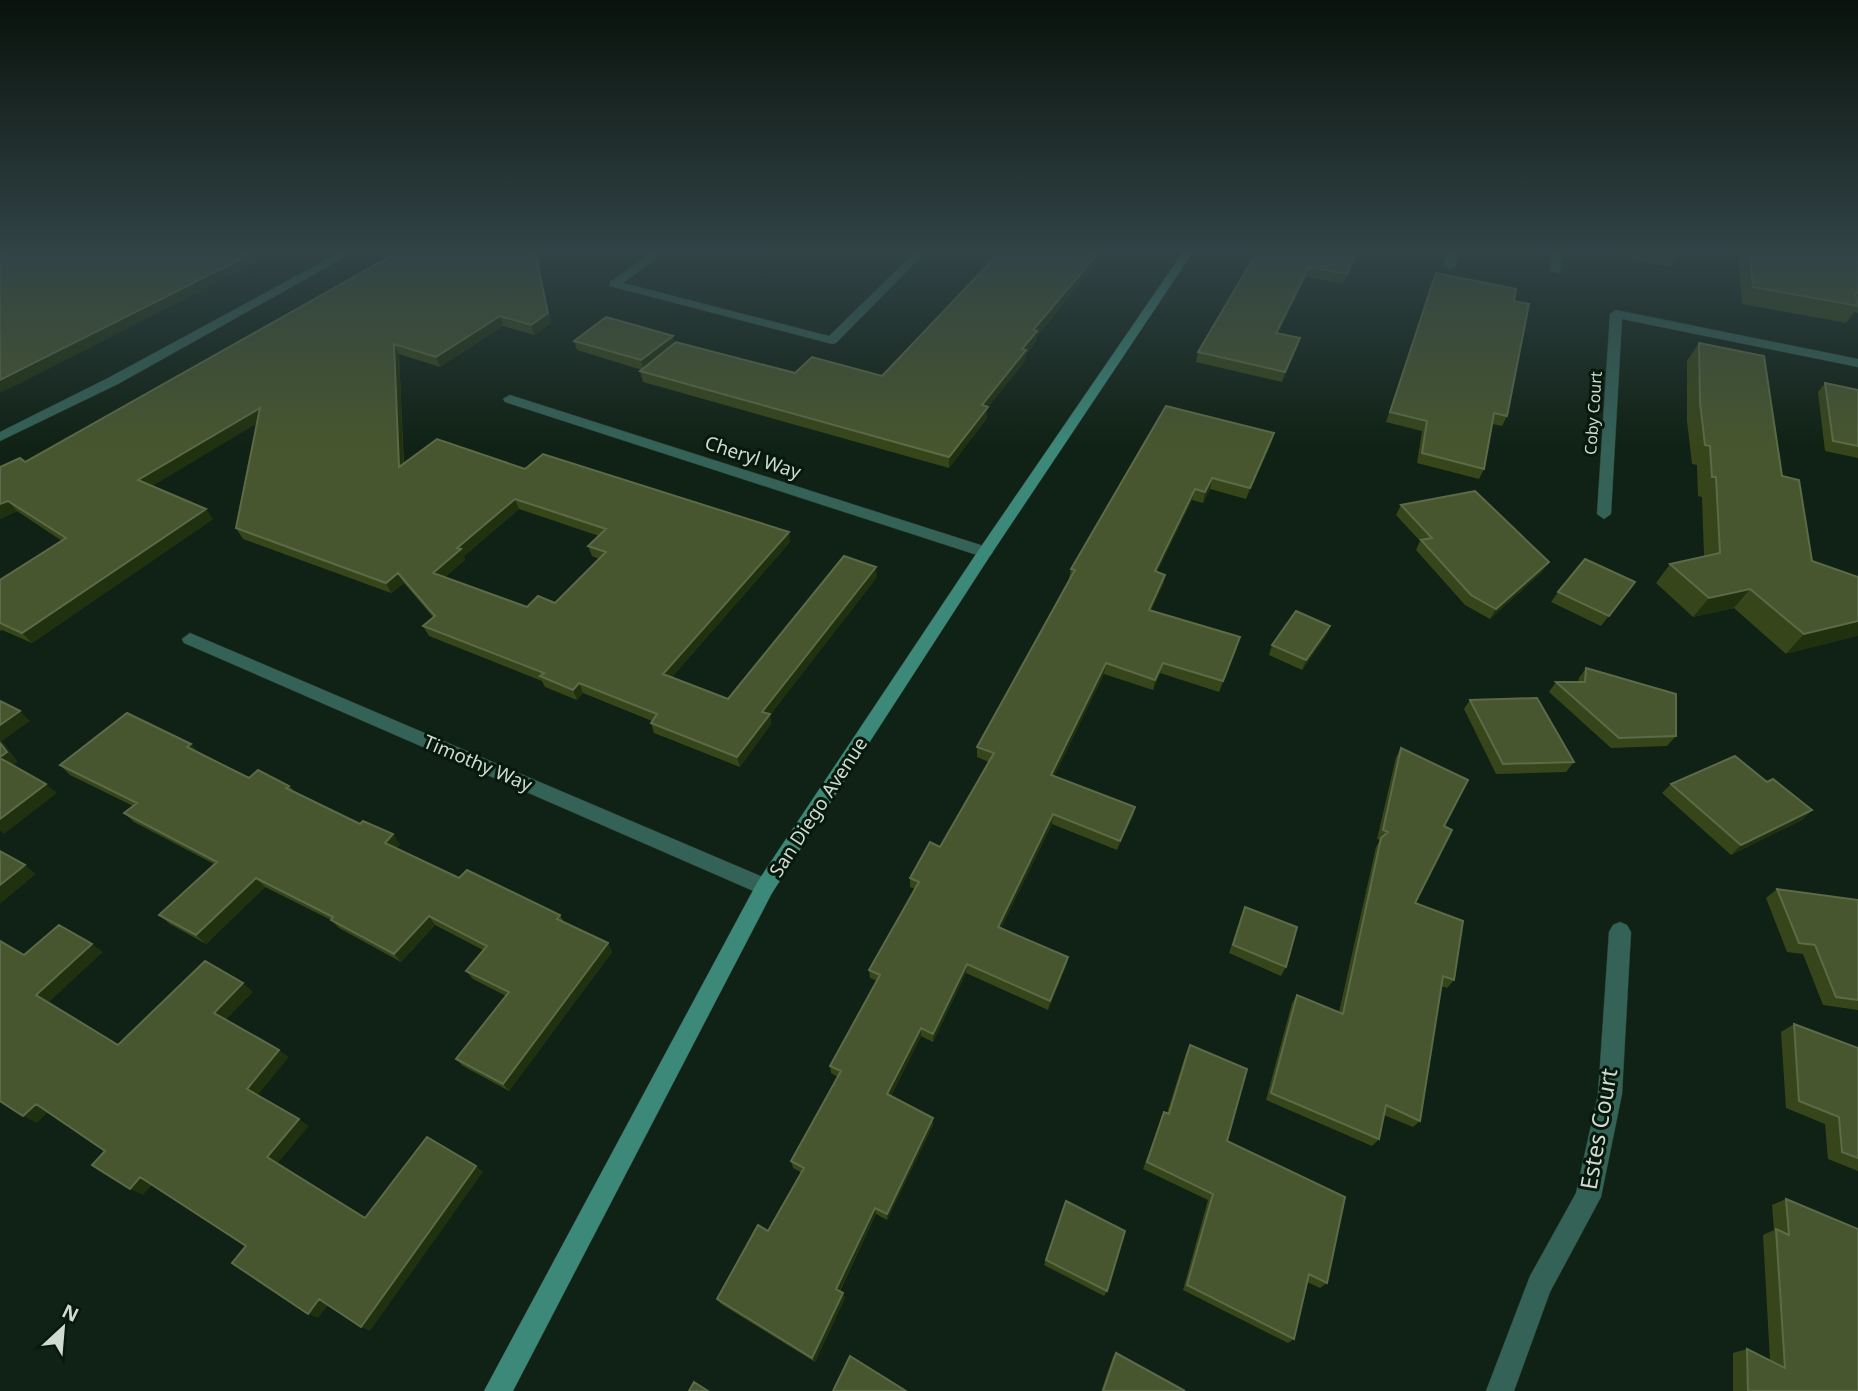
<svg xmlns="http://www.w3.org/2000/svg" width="1858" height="1391" font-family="'Noto Sans',sans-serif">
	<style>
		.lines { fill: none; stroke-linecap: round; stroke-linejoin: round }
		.lane-casing { stroke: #2b3b2f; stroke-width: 1 }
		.street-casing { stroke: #2b3b2f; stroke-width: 1 }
		.secondary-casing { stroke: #2b3b2f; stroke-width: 1 }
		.lane { fill: #346257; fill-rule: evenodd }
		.street { fill: #346257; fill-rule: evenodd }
		.secondary { fill: #3c8979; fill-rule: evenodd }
		.wall { fill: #37461a; fill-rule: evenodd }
		.shaded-wall { fill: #203110 }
		.building { fill: #47562e; stroke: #5c6b47; stroke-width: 2; fill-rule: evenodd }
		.labels { text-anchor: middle; stroke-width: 6; stroke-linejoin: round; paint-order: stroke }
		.far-street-label { font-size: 16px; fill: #d0dad2; stroke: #07180c }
		.street-label { font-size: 19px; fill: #d0dad2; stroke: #07180c }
		.near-street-label { font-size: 23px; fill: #d0dad2; stroke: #07180c }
	</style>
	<rect width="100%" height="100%" fill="#102115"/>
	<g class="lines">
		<defs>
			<path id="lane" d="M653 252H665L623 283 829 336 915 252H926L836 343 832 344 610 286V282Z
				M1449 252H1459L1456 266 1450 269 1444 266Z
				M1552 252H1562L1560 273 1550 271Z"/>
			<path id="street" d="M341 252H354L118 384 0 441V432L108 378Z
				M1616 310 1858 359V367L1622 319 1611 514 1604 519 1597 514 1610 314Z
				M510 395 990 548 993 552 990 556H980L505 402 503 399Z
				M190 633 772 881 775 887 772 893 765 896 758 893 184 643 182 639Z
				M1620 922 1627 925 1631 932 1622 1094 1601 1197 1550 1292 1514 1391H1486L1530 1276 1576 1193 1598 1094 1609 932 1613 925Z"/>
			<path id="secondary" d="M1183 252H1193L990 556 772 893 513 1391H484L758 881 980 548Z"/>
		</defs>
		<use href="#lane" class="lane-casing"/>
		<use href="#street" class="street-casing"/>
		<use href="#secondary" class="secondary-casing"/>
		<use href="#lane" class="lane"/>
		<use href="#street" class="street"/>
		<use href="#secondary" class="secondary"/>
	</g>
	<path class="wall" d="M398 252H536L551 323 534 335 503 326 440 367 399 354 404 464 525 469 790 542 672 677 728 699 877 577 770 715 771 724 740 767 654 733 651 723 652 721 583 693 577 700 545 687 542 681 429 636 423 626 433 617 404 583 391 593 243 539 236 528 257 423 152 486 213 519 32 643 2 630 0 631V580L62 541 17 511 0 519 25 462ZM519 509 599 536 588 546 592 556 599 559 555 603 527 607 445 577 465 560 464 556Z
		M1257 252H1358L1344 283 1306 277 1278 333 1297 348 1282 382 1196 362 1198 352Z
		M1616 252H1680L1671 267 1616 256Z
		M1738 252H1858V313L1854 312 1846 323 1742 304Z
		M1100 260 1037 336 1036 342 1026 354 1025 361 987 408V418L949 468 643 382 640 371 642 370 577 350 574 341 674 343 795 373 882 376Z
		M1432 283 1514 301 1507 416 1502 426 1492 424 1484 469 1479 479 1417 463 1422 431 1386 422Z
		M1699 343 1782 476 1812 561 1858 577 1786 654 1734 608 1693 617 1656 583 1670 564 1704 556 1702 497 1698 496 1697 465 1692 464 1687 421V361Z
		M1825 383 1858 390V458L1825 451 1818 392Z
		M1166 406 1271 444 1246 499 1210 489 1203 503 1192 500 1157 572 1165 575 1163 585 1151 610 1237 648 1219 692 1160 673 1153 690 1104 674 1054 776 1135 807 1133 816 1117 850 1052 824 1001 928 1068 957 1066 966 1048 1010 966 973 933 1042 921 1036 891 1096 933 1125 887 1220 876 1214 840 1291 845 1298 815 1362 721 1304 717 1299 768 1231 802 1173 793 1168 791 1161 838 1077 831 1073 830 1066 877 981 870 978 869 970 915 889 910 887V878L940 847 989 762 977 757V747L1069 579 1071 569Z
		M1401 505 1549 562 1542 572 1490 619 1465 605 1416 550 1420 541 1396 515Z
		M1635 582 1601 626 1551 602 1558 592Z
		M1330 626 1326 636 1302 670 1269 655 1272 645Z
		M1586 668 1676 736 1667 746 1611 748 1549 692 1556 682H1578L1579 678Z
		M1470 700 1574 762 1566 772 1496 774 1464 709Z
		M1401 748 1444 826 1415 903 1454 980 1447 988 1441 986 1420 1121 1413 1127 1384 1115 1379 1139 1372 1146 1266 1100 1292 1003 1297 995 1339 1012 1376 847 1380 840 1377 839 1396 757Z
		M199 754 249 778 289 786 295 792 400 844 396 848 459 878 560 915 564 922 608 943 612 952 509 1091 463 1066 456 1059 506 996 473 979 466 971 483 950 435 925 401 962 339 928 331 920 265 887 206 944 170 924 159 915 214 864 134 822 124 813 133 806 70 775 60 765Z
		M1671 784 1812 810 1802 820 1731 855 1662 793Z
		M1777 889 1858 900V1010L1823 1005 1803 954 1787 952 1766 898Z
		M1245 907 1286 967 1281 976 1229 953 1241 916Z
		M1794 1024 1858 1048V1171L1828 1159 1825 1124 1786 1108 1781 1032Z
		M1190 1045 1227 1141 1327 1283 1320 1288 1307 1282 1294 1339 1288 1343 1183 1290 1208 1200 1143 1169 1161 1119 1164 1112 1167 1113 1186 1053Z
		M1786 1199 1858 1391H1733V1353L1747 1349 1770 1360 1763 1235 1774 1230 1772 1205Z
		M1066 1201 1107 1291 1104 1296 1044 1265Z
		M1116 1353 1185 1391H1101L1113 1357Z"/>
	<path class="shaded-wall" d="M255 252H277L21 383 0 393V380Z
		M535 252 551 323 534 335 531 325Z
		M1099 252H1101L1100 260 1037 336 1036 342 1026 354 1025 361 987 408V418L949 468V457L982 405 1022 349 1033 330Z
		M1356 252H1358L1344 283 1347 274Z
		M1309 267 1306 277 1273 342 1276 333Z
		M500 316 503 326 440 367 436 357Z
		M673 336 675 345 644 370 641 360Z
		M1300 338 1297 348 1282 382 1285 372Z
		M394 344 399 354 404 477 399 467Z
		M260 408 266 418 145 490 138 480Z
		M1274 433 1271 444 1246 499 1250 488Z
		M1212 478 1210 489 1203 503 1205 492Z
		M1195 489 1192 500 1152 582 1155 571Z
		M515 499 519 509 464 556 465 560 438 583 433 573 457 548Z
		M8 501 17 511 0 519V504Z
		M206 509 213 519 32 643 22 633Z
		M789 532 790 542 666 684 663 674Z
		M1549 562 1542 572 1490 619 1496 609Z
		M876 567 877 577 770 715 771 724 740 767 737 757 762 712Z
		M398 573 404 583 391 593 386 583Z
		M1165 575 1163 585 1147 620 1149 610Z
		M1750 589 1734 608 1693 617 1709 598Z
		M1858 621V636L1786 654 1804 634Z
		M1330 626 1326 636 1302 670 1306 660Z
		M1106 663 1104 674 1050 785 1051 775Z
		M1163 663 1160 673 1153 690 1155 680Z
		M579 683 583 693 577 700 573 690Z
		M20 711 30 721 2 741 18 762 10 767 0 759V725Z
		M191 744 199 753 187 747Z
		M46 784 57 793 4 834 0 831V819Z
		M1135 807 1133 816 1117 850 1120 841Z
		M1812 810 1802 820 1731 855 1741 845Z
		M1053 814 1052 824 997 936 998 927Z
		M393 834 400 844 392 852 385 843Z
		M25 865 36 874 0 904V885Z
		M256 878 265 887 206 944 196 935Z
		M429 916 435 925 401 962 394 954Z
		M608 943 612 952 509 1091 503 1084Z
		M92 944 103 952 48 1003 36 995Z
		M1068 957 1066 966 1048 1010 1050 1001Z
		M967 964 966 973 933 1042V1034Z
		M243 983 253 992 225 1021 214 1013Z
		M921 1028V1036L888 1102 887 1094Z
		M279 1050 289 1057 257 1096 247 1089Z
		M36 1104 49 1111 37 1123 23 1116Z
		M933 1118V1125L887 1220V1214Z
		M299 1119 309 1126 277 1164 267 1157Z
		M476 1166 483 1172 370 1331 361 1327Z
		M140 1177 153 1184 143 1195 130 1189Z
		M875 1208 876 1214 838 1294 836 1289Z
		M843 1293 845 1298 815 1362 812 1358Z
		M319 1299 329 1304 318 1318 308 1314Z"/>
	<path class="building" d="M0 252H255L0 380Z
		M398 252H535L548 313 531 325 500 316 436 357 394 344 399 467 437 439 525 469 543 454 789 532 663 674 728 699 844 556 876 567 762 712 770 714 737 757 651 723 657 714 579 683 573 690 540 676 544 673 423 626 435 616 398 573 386 583 236 528 260 408 138 480 206 509 22 633 0 623V580L66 538 8 501 0 504V467L20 458 25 462ZM515 499 606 529 588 546 606 552 555 603 538 596 527 607 433 573 461 549 457 548Z
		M1000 252H1099L1033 330 1037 331 1022 349 1026 350 982 405 988 407 949 457 640 371 676 342 795 373 812 357 882 376Z
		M1257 252H1356L1347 274 1309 267 1276 333 1300 338 1285 372 1198 352Z
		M1750 252H1858V293H1855L1858 306 1753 287Z
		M1436 273 1516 289 1514 301 1529 304 1507 416 1494 413 1484 469 1422 453 1427 421 1390 412Z
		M606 317 673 336 641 360 574 341Z
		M1699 343 1764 356 1782 476 1799 480 1812 561 1858 577V621L1804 634 1750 589 1709 598 1670 564 1720 553 1716 477H1712L1710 446 1705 445 1700 402Z
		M1825 383 1858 390V446L1833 441Z
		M1166 406 1274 433 1250 488 1212 478 1205 492 1195 489 1155 571 1165 575 1149 610 1240 637 1223 681 1163 663 1155 680 1106 663 1051 775 1135 807 1120 841 1053 814 998 927 1068 957 1050 1001 967 964 933 1034 921 1028 887 1094 933 1118 887 1214 875 1208 836 1289 843 1293 812 1358 717 1299 758 1225 768 1231 804 1168 791 1161 841 1071 830 1066 880 975 869 970 919 882 910 878 930 842 940 847 994 753 977 747 1075 570 1071 569Z
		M1475 491 1549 562 1496 609 1471 595 1421 540 1432 538 1401 505Z
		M1585 559 1635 582 1609 616 1558 592Z
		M1296 611 1330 626 1306 660 1272 645Z
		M1586 668 1676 694V736L1619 738 1556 682H1585Z
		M1537 698 1574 762 1503 764 1470 700Z
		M0 701 20 711 0 725Z
		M127 713 191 744 187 747 249 778 258 770 289 786 286 788 360 824 363 821 393 834 385 843 459 878 467 870 560 915 557 919 608 943 503 1084 456 1059 509 992 466 971 487 946 429 916 394 954 331 920 333 917 256 878 196 935 159 915 217 862 124 813 137 803 60 765Z
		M0 743 7 752 0 757Z
		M1401 748 1468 780 1444 826 1452 830 1415 903 1463 921 1454 980 1443 976 1420 1121 1386 1105 1379 1139 1271 1093 1297 995 1343 1014 1381 838 1388 832 1383 830Z
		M1735 756 1767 782 1773 779 1812 810 1741 845 1671 784Z
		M0 758 46 784 0 819Z
		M0 851 25 865 0 885Z
		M1777 889 1858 900V1000L1836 997 1815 945 1799 943Z
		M1245 907 1297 927 1286 967 1233 945Z
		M59 925 92 944 36 995 118 1045 205 961 243 983 214 1013 279 1050 247 1089 299 1119 267 1157 365 1218 427 1137 476 1166 361 1327 319 1299 308 1314 232 1263 246 1246 140 1177 130 1189 92 1165 105 1151 36 1104 23 1116 0 1101V941L24 955Z
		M1794 1024 1858 1048V1158L1842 1152 1839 1117 1799 1101Z
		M1190 1045 1247 1069 1227 1141 1345 1197 1327 1283 1309 1274 1294 1339 1187 1285 1213 1194 1147 1162 1164 1112 1169 1114Z
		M1786 1199 1858 1229V1391H1748L1747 1349 1785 1368 1776 1229 1789 1235Z
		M1066 1201 1125 1231 1107 1291 1046 1260Z
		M1116 1353 1185 1391H1103Z
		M850 1356 906 1391H833Z
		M694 1382 708 1391H689Z"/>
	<linearGradient id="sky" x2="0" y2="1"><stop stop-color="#09120c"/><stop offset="0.56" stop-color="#314346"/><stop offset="1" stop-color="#314346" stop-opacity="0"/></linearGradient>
	<rect width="1858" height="447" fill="url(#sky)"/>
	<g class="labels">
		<g class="far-street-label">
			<text transform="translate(1593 413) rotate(-86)" y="6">Coby Court</text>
		</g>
		<g class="street-label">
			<text transform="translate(753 457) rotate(18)" y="7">Cheryl Way</text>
			<text transform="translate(478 763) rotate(23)" y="7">Timothy Way</text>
			<text transform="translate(818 807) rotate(-57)" y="7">San Diego Avenue</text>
		</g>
		<g class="near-street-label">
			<text transform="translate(1599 1129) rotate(-80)" y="8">Estes Court</text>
		</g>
	</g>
	<g transform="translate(63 1328) rotate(26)" stroke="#07180c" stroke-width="5" paint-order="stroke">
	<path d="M0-5L12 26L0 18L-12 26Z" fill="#d0dad2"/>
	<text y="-10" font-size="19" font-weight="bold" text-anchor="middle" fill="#d0dad2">N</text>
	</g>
</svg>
